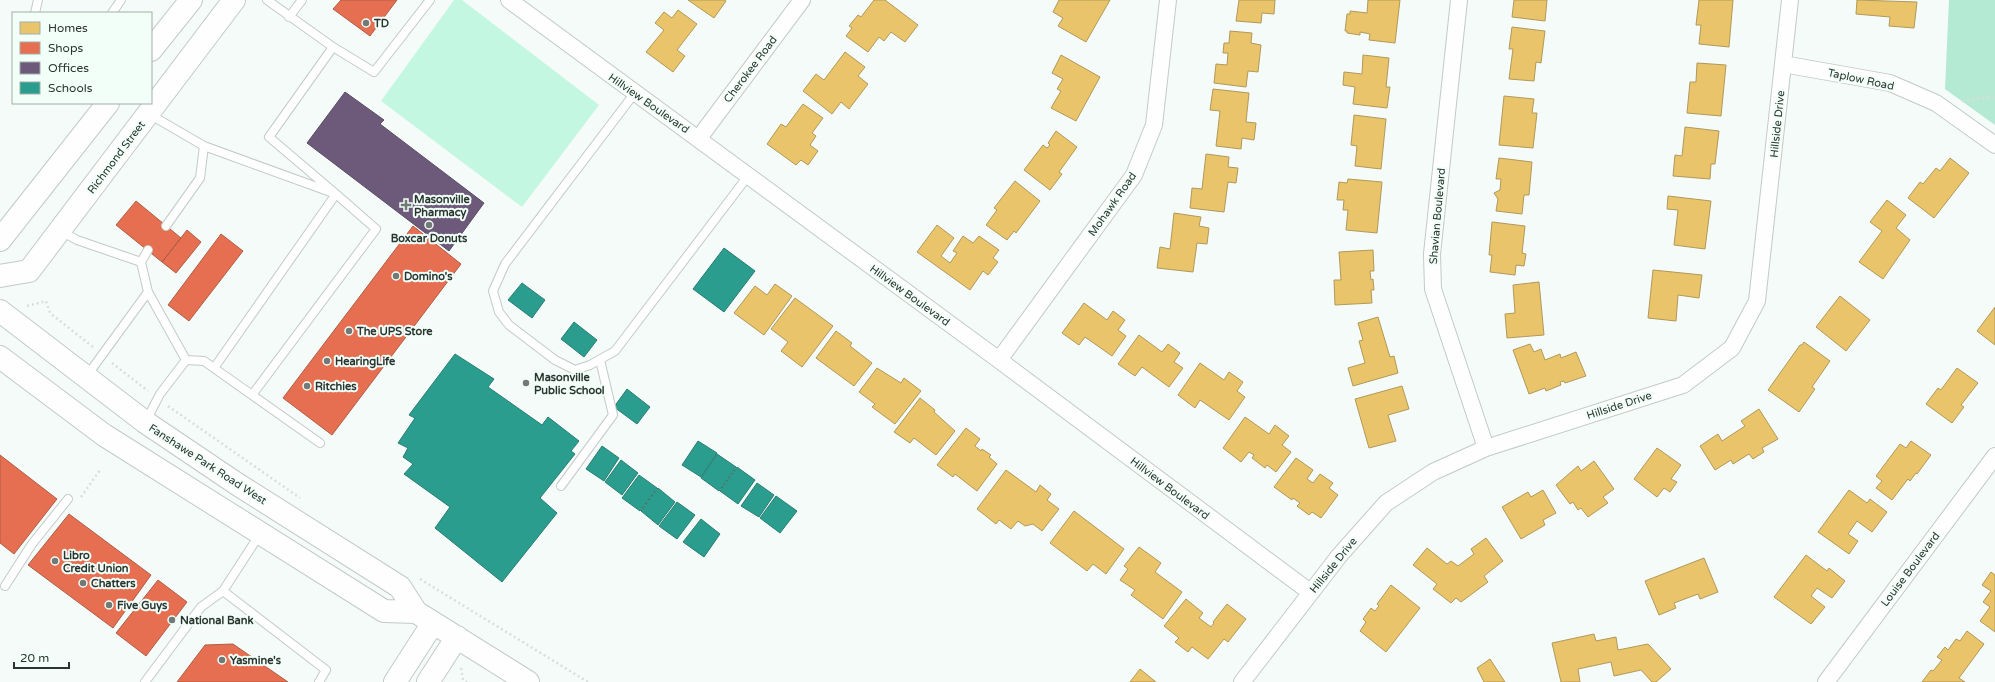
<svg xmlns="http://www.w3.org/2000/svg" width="1995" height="682" font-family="'Varela Round',sans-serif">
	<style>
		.green { fill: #c4f7e1 }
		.forest { fill: #b4e9d3 }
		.homes { fill: #e9c46a; stroke: #b09959 }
		.shops { fill: #e76f51; stroke: #ae5e47 }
		.offices { fill: #6d597a; stroke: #594e64 }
		.schools { fill: #2a9d8f; stroke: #2a7e72 }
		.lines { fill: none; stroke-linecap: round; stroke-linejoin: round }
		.lane-casing { stroke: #c2cbc6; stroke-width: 10 }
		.street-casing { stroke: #c2cbc6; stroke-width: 18 }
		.secondary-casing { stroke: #c2cbc6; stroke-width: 24 }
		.path { stroke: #dbdddc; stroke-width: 2.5; stroke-dasharray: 2 3; stroke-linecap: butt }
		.lane { stroke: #fefefe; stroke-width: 8 }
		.street { stroke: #fefefe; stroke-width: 16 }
		.secondary { stroke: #fefefe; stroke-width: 22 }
		.poi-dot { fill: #717a76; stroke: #f2fef8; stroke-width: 1.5 }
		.labels { text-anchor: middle; stroke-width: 4; stroke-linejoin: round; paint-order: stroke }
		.poi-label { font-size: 11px; font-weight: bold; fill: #2a3530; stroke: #f2fef8; text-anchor: start }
		.street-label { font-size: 11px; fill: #2a3530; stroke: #f2fef8 }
	</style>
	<rect width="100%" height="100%" fill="#f5fbf8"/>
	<path class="green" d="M454 0H462L599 105 522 207 381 101Z"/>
	<path class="forest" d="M1949 0H1995V125L1945 89Z"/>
	<path class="homes" d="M688 0H724L726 1 714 18Z
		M874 0H885L918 25 905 42 891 32 884 41 879 37 868 52 846 36 852 28 849 26 858 15 861 17Z
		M1059 0H1110L1086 42 1058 26 1063 18 1053 12Z
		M1239 0H1275L1274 14 1262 13 1261 23 1236 21Z
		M1368 0H1400L1395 43 1369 40 1370 34 1360 32V35L1347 33V31H1345L1347 14H1350V11L1367 13Z
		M1514 0H1547L1545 21 1512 17Z
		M1699 0H1733L1729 47 1699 44 1701 25H1696Z
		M1857 0 1917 2 1914 28 1889 26 1890 17 1856 14Z
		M678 10 697 24 677 50 685 56 673 72 646 52 664 30 655 23 664 12 672 18Z
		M1512 27 1545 31 1541 63 1536 62 1534 81 1509 79 1513 49H1509Z
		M1230 31 1252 33 1251 43 1261 45 1258 72 1248 71 1246 87 1214 83 1216 64 1227 65 1228 53H1223L1224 43H1229Z
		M845 52 865 67 858 76 868 84 849 109 841 102 832 114 803 91 816 74 824 80Z
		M1061 55 1100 77 1076 121 1051 108 1061 91 1057 89 1063 79 1052 73Z
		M1363 55 1389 58 1386 87H1390L1387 108 1353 104 1355 87 1343 85 1344 72 1362 74Z
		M1697 63 1726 65 1721 116 1687 113 1690 82H1696Z
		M1213 89 1249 93 1246 122 1256 123 1254 140 1242 138 1241 149 1216 146 1220 111 1210 110Z
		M1504 96 1534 99 1532 113H1537L1533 148 1499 145Z
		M803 104 823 118 812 133 816 136 810 145 818 151 808 165 801 160 796 165 767 144 781 124 786 127Z
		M1354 115 1386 119 1381 169 1355 166 1357 146 1351 145Z
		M1685 127 1719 131 1715 164H1711L1710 179 1673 176 1675 155 1682 156Z
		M1056 131 1077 147 1059 172 1062 174 1050 190 1024 170 1043 145 1047 148 1050 145 1048 143Z
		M1206 154 1229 157 1228 167 1238 168 1236 183 1228 182 1224 212 1190 208 1192 188 1202 189Z
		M1499 158 1532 162 1529 195H1524L1522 214 1496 211 1498 199 1494 193 1500 190 1501 179H1496Z
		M1950 158 1969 173 1934 218 1908 198 1920 182 1923 184 1936 168 1940 171Z
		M1348 179 1382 182 1377 233 1346 230 1348 210H1343L1344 200H1337L1339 182 1347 183Z
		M1015 181 1040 201 1016 233 1014 231 1007 240 986 225 997 210 994 208Z
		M1668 196 1711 201 1705 249 1674 245 1678 210 1667 209Z
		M1887 200 1906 215 1896 228 1910 240 1883 279 1859 262 1882 231 1870 222Z
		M1174 213 1201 217 1199 226 1209 228 1207 244 1197 243 1193 272 1157 268 1160 247 1170 249Z
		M1492 222 1525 226 1522 253 1526 254 1524 266 1516 265 1515 275 1490 272 1492 255H1489Z
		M937 225 954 238 941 256 950 263 957 253 953 251 963 236 973 243 979 236 999 250 993 258 998 262 988 275 983 271 970 290 917 252Z
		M1373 250 1374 271H1370L1371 280 1373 279 1374 290H1371L1372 303 1335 305 1334 280H1341L1339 252Z
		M1653 270 1702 275 1699 298 1678 295 1676 321 1648 318Z
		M1539 282 1544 335 1507 338 1505 314 1515 313 1513 285Z
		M775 284 792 296 764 335 734 313 755 286 767 295Z
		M1840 296 1870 320 1846 351 1816 327Z
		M795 298 833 326 802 367 781 351 788 342 771 329Z
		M1084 303 1107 320 1113 311 1125 320 1118 330 1126 336 1112 356 1085 337 1079 345 1062 333Z
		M1995 307V345L1977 331Z
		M1378 317 1390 357 1394 356 1398 373 1353 386 1348 368 1365 363 1359 341 1363 340 1358 323Z
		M836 331 852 343 850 346 872 363 854 386 816 358Z
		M1139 335 1162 352 1168 344 1180 353 1174 362 1183 368 1169 387 1142 367 1135 376 1118 364Z
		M1804 342 1830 361 1812 387 1815 389 1799 412 1768 390 1800 345H1802Z
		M1530 344 1534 352 1541 349 1545 360 1560 354 1561 358 1576 352 1586 376 1565 383 1564 381 1560 382 1561 385 1546 391 1545 388 1529 394 1513 350Z
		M1200 363 1224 380 1229 372 1243 382 1237 391 1245 397 1229 420 1200 400 1195 408 1178 395Z
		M877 368 901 383 904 378 921 391 895 424 872 407 875 404 859 392Z
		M1957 368 1978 383 1961 405 1964 407 1952 423 1926 404 1938 388 1941 390Z
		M1402 386 1409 409 1388 415 1396 441 1369 448 1355 399Z
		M920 398 935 410 934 412 955 431 936 455 914 438 910 443 894 432Z
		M1759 409 1778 439 1762 448 1764 452 1753 459 1749 454 1733 464 1731 460 1715 470 1700 446 1718 434 1722 441 1745 426 1741 421Z
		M1245 417 1269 434 1275 425 1289 436 1282 445 1291 452 1276 472 1267 465 1265 468 1252 458 1254 455 1249 452 1241 462 1223 448Z
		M966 428 980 439 975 446 981 451 982 449 991 455 989 457 997 464 977 491 955 474 953 477 937 465Z
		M1911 441 1931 455 1917 474 1916 473 1910 481 1908 479 1892 500 1876 488 1882 481 1876 476 1900 444 1906 448Z
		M1657 448 1681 465 1671 479 1677 482 1670 492 1664 488 1657 497 1634 479Z
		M1296 458 1313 470 1307 479 1313 483 1320 474 1333 483 1329 488 1338 495 1321 518 1312 512 1309 515 1297 506 1300 503 1293 498 1292 500 1274 487Z
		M1594 461 1614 489 1603 497 1608 503 1588 517 1581 508 1578 510 1573 502 1570 504 1556 485 1578 466 1581 471Z
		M1006 470 1036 492 1040 485 1051 494 1047 500 1059 509 1042 531 1033 524 1025 526 1018 521 1011 529 999 520 996 524 977 509Z
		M1543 490 1556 513 1543 520 1545 525 1521 539 1502 507 1528 492 1531 497Z
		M1849 490 1867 503 1870 499 1887 512 1872 532 1857 521 1848 534 1858 541 1849 554 1818 532Z
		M1074 511 1124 549 1106 574 1093 564 1087 571 1050 543Z
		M1486 538 1503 561 1484 576 1488 582 1461 602 1456 598 1451 603 1433 589 1437 584 1413 565 1427 548 1447 564 1451 561 1458 566 1474 554 1471 549Z
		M1139 547 1161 563 1155 572 1182 592 1163 619 1131 595 1135 590 1120 580 1128 569 1124 566Z
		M1806 555 1827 571 1829 568 1845 581 1832 598 1817 588 1811 596 1825 607 1811 624 1774 597Z
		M1704 558 1718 592 1700 599 1698 594 1674 603 1676 608 1659 615 1645 581Z
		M1991 572 1995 575V632L1980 621 1990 607 1983 602 1991 591 1982 585Z
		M1391 585 1420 608 1386 652 1360 631 1366 622 1363 619 1371 608 1375 611 1379 606 1377 604Z
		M1186 599 1203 613 1199 618 1211 627 1214 623 1213 622 1227 604 1246 619 1228 642 1224 639 1208 659 1192 647 1188 652 1175 642 1179 638 1164 626Z
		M1967 631 1984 644 1959 678 1965 682H1922L1931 670 1933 671 1942 660 1937 657 1945 647 1948 650 1956 639 1960 641Z
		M1594 634 1596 641 1616 637 1618 650 1648 644 1671 669 1656 682H1652L1641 670 1614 676 1611 662 1578 669 1580 682H1561L1552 643Z
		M1490 659 1505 682H1484L1477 668Z
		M1140 669 1156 682H1130Z"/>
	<path class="shops" d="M341 0H397L370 36 333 9Z
		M136 201 181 238 162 262 116 225Z
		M413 226 461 264 332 435 283 398Z
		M187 230 201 242 176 273 162 262Z
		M221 234 243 251 189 321 168 305Z
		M0 455 57 499 14 554 0 543Z
		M69 514 151 575 113 628 28 565Z
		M158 580 187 602 146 656 116 633Z
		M233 644 288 682H177L205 645Z"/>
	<path class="offices" d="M345 92 384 120 380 124 484 203 449 251 307 143Z"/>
	<path class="schools" d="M724 248 755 271 724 312 693 289Z
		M522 283 545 300 532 318 508 300Z
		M574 322 597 340 584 357 561 339Z
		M455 354 494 379 488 387 542 425 548 417 579 441 571 451 575 454 540 498 557 513 502 582 435 528 450 507 404 474 413 464 403 457 408 448 398 443 415 418 409 415Z
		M627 389 650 407 637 424 614 407Z
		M698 441 717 453 701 477 682 465Z
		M602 446 619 458 604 481 586 469Z
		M717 454 736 467 719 491 701 478Z
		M621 460 638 473 622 495 605 482Z
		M737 467 755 480 738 504 720 491Z
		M639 475 657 488 640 511 622 498Z
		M757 483 774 495 759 517 741 506Z
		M658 488 675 502 658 525 641 511Z
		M776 496 797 511 780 533 760 518Z
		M677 502 695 515 677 539 659 526Z
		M701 519 720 534 704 557 683 542Z"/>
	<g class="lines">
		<defs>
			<path id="lane" d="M35 13 38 0
				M112 13 121 0
				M289 17 302 0
				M333 47 374 72 430 0
				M634 94 505 264 493 291 499 312 509 325 555 360 575 370 590 365 615 351 748 176
				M149 114 204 146 336 194 376 229 252 395
				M166 226 200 178 204 146
				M61 231 77 240 141 262
				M148 250 141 262 148 292 186 360
				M214 368 336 194 269 137 333 47 267 0
				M86 377 148 292
				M146 421 160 394 186 360 204 361 320 443
				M561 486 613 415 600 360
				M5 586 32 544 68 499
				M223 591 326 670 319 682
				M145 682 201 607 223 591 260 534"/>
			<path id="street" d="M509 0 999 360 1310 592
				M1459 0 1432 254 1433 289 1486 448
				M1783 64 1890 83 1936 103 1995 145
				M699 138 802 0
				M999 360 1134 175 1154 125 1168 0
				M1242 682 1339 556 1386 503 1433 472 1486 448 1683 385 1732 348 1757 301 1790 0
				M1826 682 1995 456"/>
			<path id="secondary" d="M151 50 191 0
				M0 240 108 103
				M0 276 29 271 234 0
				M0 311 145 422 237 484 400 587 416 612 528 682
				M0 357 104 435 384 611 416 612
				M395 682 433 623
				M428 682 457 637"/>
		</defs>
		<use href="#lane" class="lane-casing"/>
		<use href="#street" class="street-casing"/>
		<use href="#secondary" class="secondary-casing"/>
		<path class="path" d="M1962 101 1995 96
			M27 306 46 301 50 313 93 347
			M112 363 148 391
			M168 406 300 498
			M81 497 100 470
			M420 579 588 682
			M461 668 463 680 467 682"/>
		<use href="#lane" class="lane"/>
		<use href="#street" class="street"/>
		<use href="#secondary" class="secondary"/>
	</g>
	<g class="poi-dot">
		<circle cx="366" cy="23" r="4"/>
		<path d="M404 199h4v4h4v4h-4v4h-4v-4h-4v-4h4z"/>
		<circle cx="429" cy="225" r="4"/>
		<circle cx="396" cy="276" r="4"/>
		<circle cx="349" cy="331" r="4"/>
		<circle cx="327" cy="361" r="4"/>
		<circle cx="526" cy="383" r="4"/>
		<circle cx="307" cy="386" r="4"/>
		<circle cx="55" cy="561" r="4"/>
		<circle cx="83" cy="583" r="4"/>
		<circle cx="109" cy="605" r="4"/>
		<circle cx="172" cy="620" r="4"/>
		<circle cx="222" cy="660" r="4"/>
	</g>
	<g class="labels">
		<g class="poi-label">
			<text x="374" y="27">TD</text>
			<text x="414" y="203">Masonville<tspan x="414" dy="13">Pharmacy</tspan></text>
			<text x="429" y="242" text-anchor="middle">Boxcar Donuts</text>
			<text x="404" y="280">Domino's</text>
			<text x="357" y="335">The UPS Store</text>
			<text x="335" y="365">HearingLife</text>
			<text x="534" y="381">Masonville<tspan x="534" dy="13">Public School</tspan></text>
			<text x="315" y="390">Ritchies</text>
			<text x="63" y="559">Libro<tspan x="63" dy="13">Credit Union</tspan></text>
			<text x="91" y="587">Chatters</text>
			<text x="117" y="609">Five Guys</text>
			<text x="180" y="624">National Bank</text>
			<text x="230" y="664">Yasmine's</text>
		</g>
		<g class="street-label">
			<text transform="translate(750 69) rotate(-53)" y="4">Cherokee Road</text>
			<text transform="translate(1861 79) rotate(12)" y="4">Taplow Road</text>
			<text transform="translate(649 103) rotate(35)" y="4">Hillview Boulevard</text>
			<text transform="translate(1777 124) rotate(-84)" y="4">Hillside Drive</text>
			<text transform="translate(116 157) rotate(-53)" y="4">Richmond Street</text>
			<text transform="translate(1112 204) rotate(-55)" y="4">Mohawk Road</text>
			<text transform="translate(1437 216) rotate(-85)" y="4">Shavian Boulevard</text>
			<text transform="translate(910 295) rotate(36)" y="4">Hillview Boulevard</text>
			<text transform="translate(1619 405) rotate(-18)" y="4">Hillside Drive</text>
			<text transform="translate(208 464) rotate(33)" y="4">Fanshawe Park Road West</text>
			<text transform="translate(1170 488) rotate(37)" y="4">Hillview Boulevard</text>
			<text transform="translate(1333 565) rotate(-51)" y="4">Hillside Drive</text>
			<text transform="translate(1910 569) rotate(-53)" y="4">Louise Boulevard</text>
		</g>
	</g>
	<rect x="12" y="12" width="140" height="92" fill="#f2fef8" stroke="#a2aea8"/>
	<rect x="20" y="22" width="20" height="12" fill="#e9c46a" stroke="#a2aea8"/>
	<text x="48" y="32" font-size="12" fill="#2a3530">Homes</text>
	<rect x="20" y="42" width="20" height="12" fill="#e76f51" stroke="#a2aea8"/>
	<text x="48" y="52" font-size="12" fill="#2a3530">Shops</text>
	<rect x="20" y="62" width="20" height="12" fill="#6d597a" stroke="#a2aea8"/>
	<text x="48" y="72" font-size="12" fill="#2a3530">Offices</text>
	<rect x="20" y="82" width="20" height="12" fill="#2a9d8f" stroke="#a2aea8"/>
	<text x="48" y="92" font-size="12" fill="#2a3530">Schools</text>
	<path d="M14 662v6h55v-6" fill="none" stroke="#2a3530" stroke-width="2"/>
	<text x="20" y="662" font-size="12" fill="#2a3530" stroke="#f2fef8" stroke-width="3" paint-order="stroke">20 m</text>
</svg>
